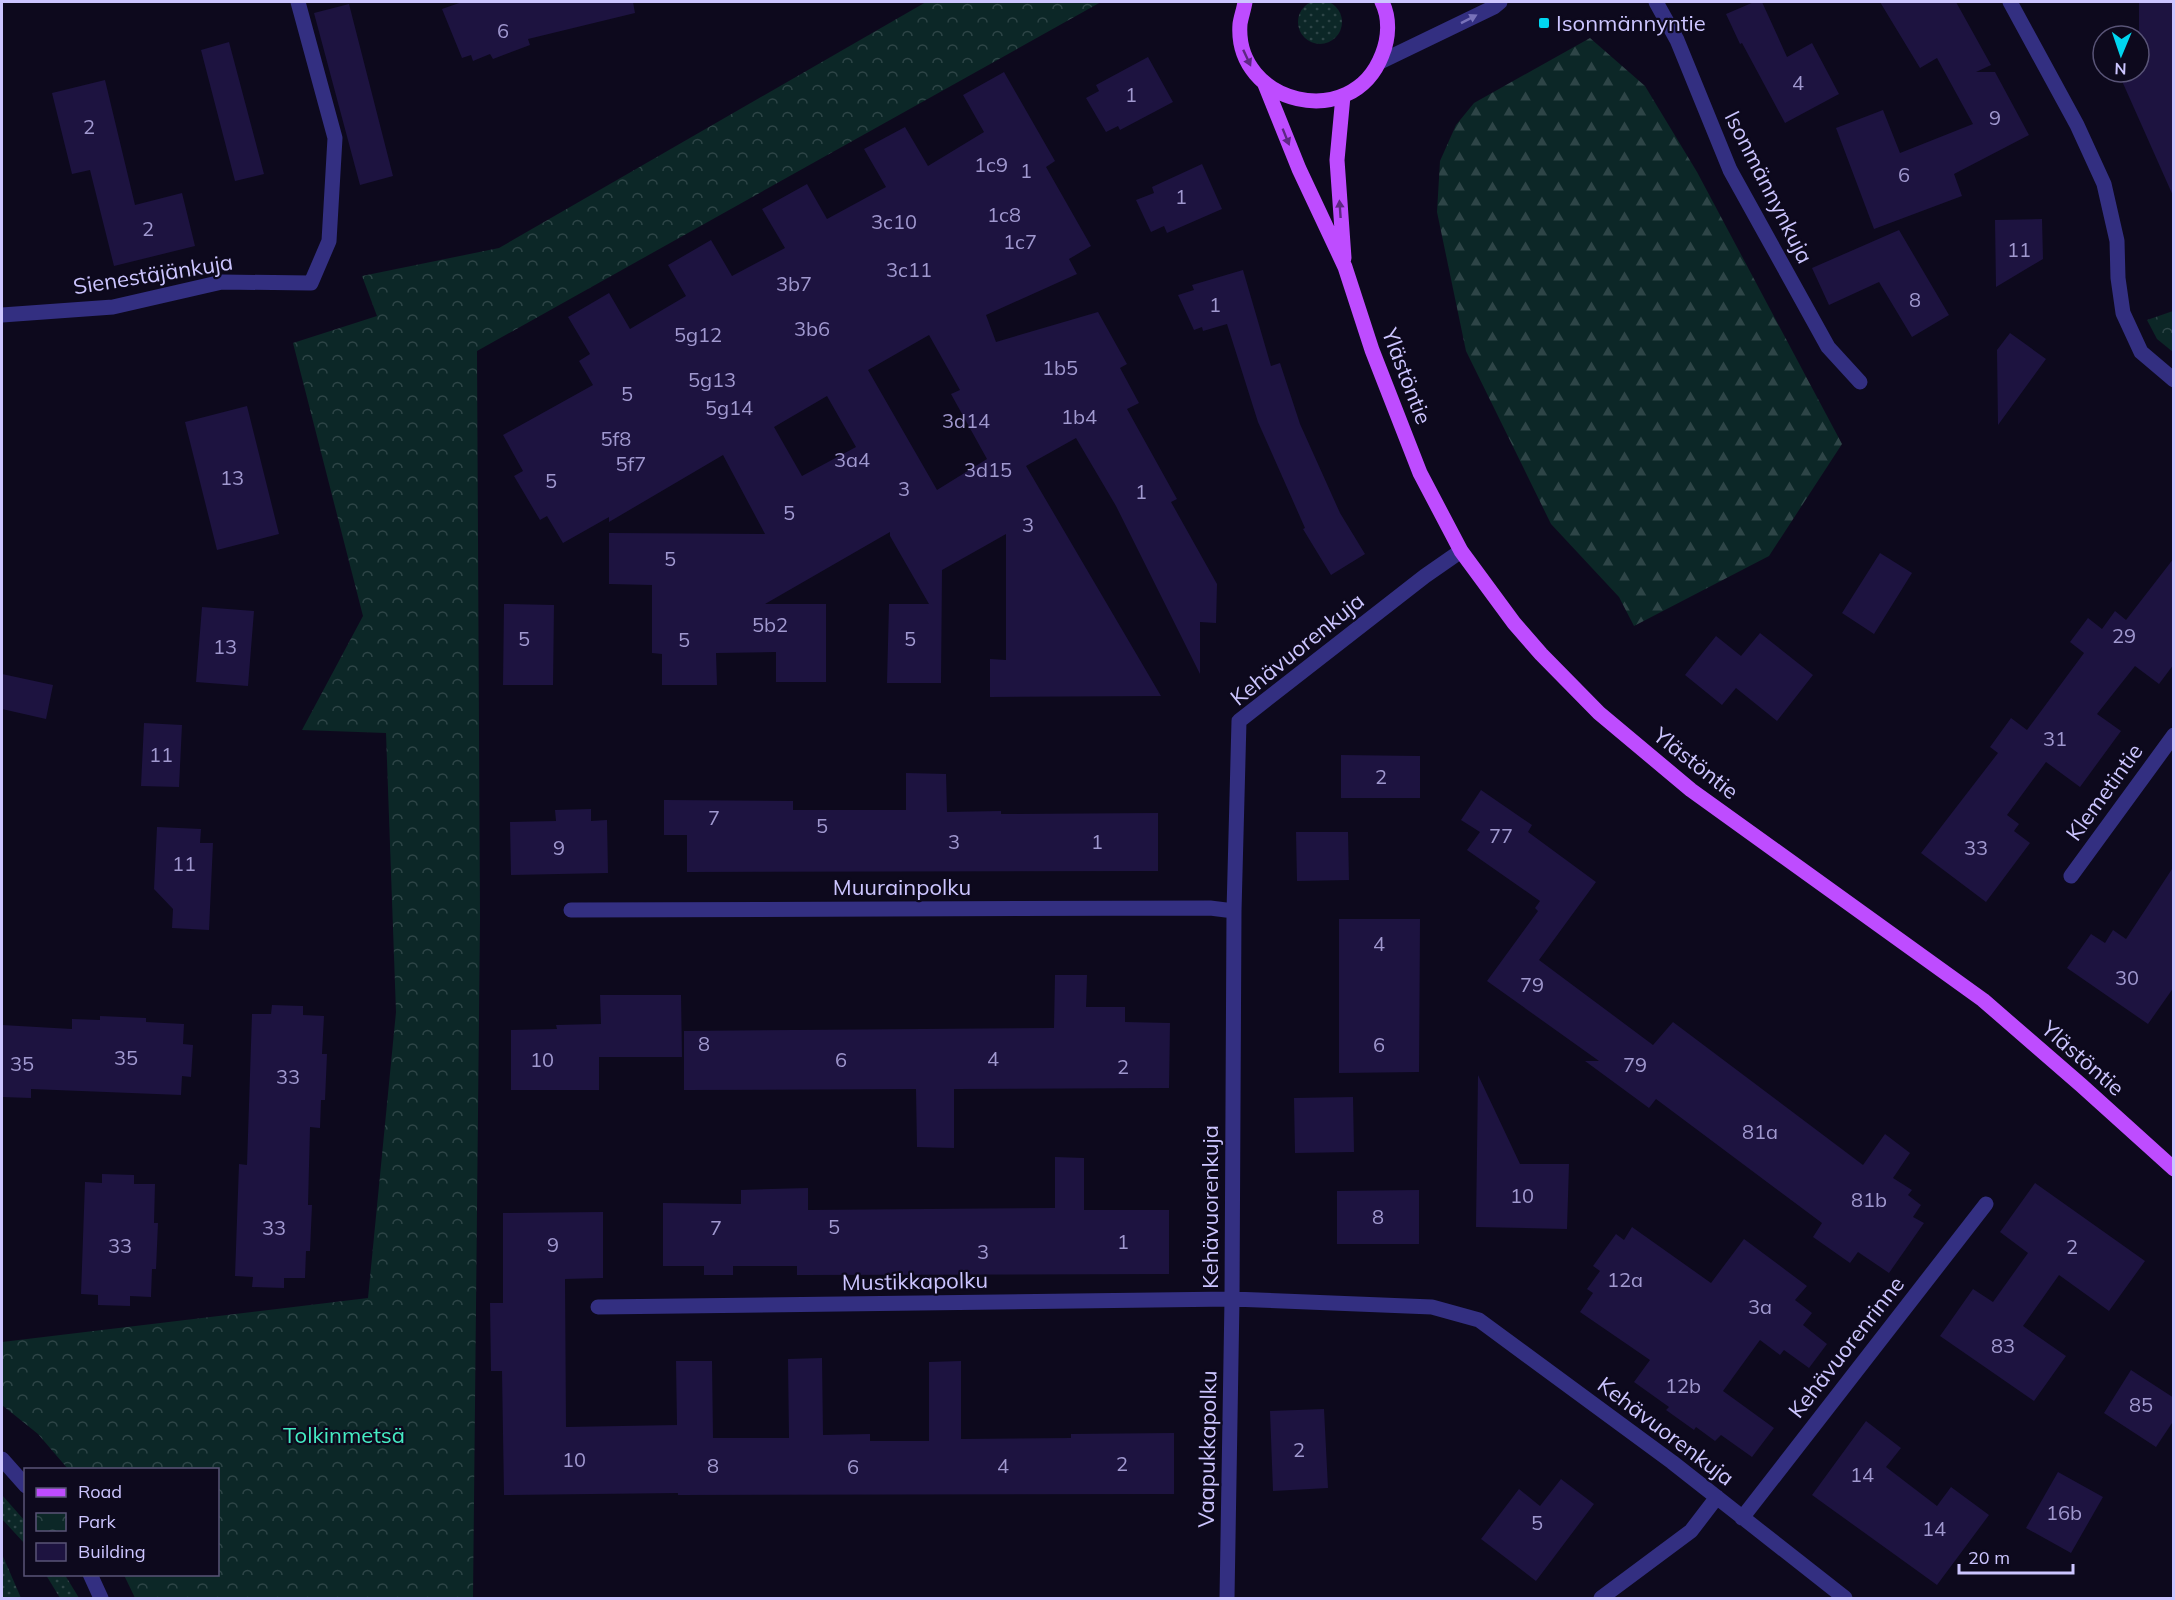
<svg xmlns="http://www.w3.org/2000/svg" width="2175" height="1600" font-family="Mulish,sans-serif">
	<style>
		.grass { fill: url(#grass-dots) }
		.forest { fill: url(#forest-firs) }
		.park { fill: url(#park-crowns) }
		.building { fill: #1d1340; fill-rule: evenodd }
		.lines { fill: none; stroke-linecap: round; stroke-linejoin: round }
		.minor { stroke: #332f81; stroke-width: 15 }
		.major { stroke: #be4cff; stroke-width: 15 }
		.oneway { fill: #7872ba }
		.oneway2 { fill: #5d2783 }
		.poi-dot { fill: #00d6f0; stroke: #0d091d; stroke-width: 2 }
		.labels { text-anchor: middle; stroke-width: 4.5; stroke-linejoin: round; paint-order: stroke }
		.number-label { font-size: 20px; fill: #a098cf }
		.poi-label { font-size: 22px; fill: #ccc5ff; stroke: #0d091d; text-anchor: start }
		.street-label { font-size: 22px; fill: #ccc5ff; stroke: #0d091d }
		.park-label { font-size: 22px; fill: #45ebc3; stroke: #0d091d }
	</style>
	<defs>
		<pattern id="grass-dots" width="8" height="8" patternUnits="userSpaceOnUse" patternTransform="scale(1.5)"><rect width="8" height="8" fill="#0c2727"/><path d="M2 2h.1M6 6h.1" fill="none" stroke="#2e4547" stroke-width="1.8" stroke-linecap="round"/></pattern>
		<pattern id="forest-firs" width="22" height="20" patternUnits="userSpaceOnUse" patternTransform="scale(1.5)"><rect width="22" height="20" fill="#0c2727"/><path d="M5 1l3.5 6h-7zM16 11l3.5 6h-7z" fill="#2e4547"/></pattern>
		<pattern id="park-crowns" width="20" height="18" patternUnits="userSpaceOnUse" patternTransform="scale(1.5)"><rect width="20" height="18" fill="#0c2727"/><path d="M2 6a3 3 0 1 1 6 0M12 15a3 3 0 1 1 6 0" fill="none" stroke="#2e4547"/></pattern>
	</defs>
	<rect width="100%" height="100%" fill="#0d091d"/>
	<path class="grass" d="M1298 22a22 22 0 1 1 44 0a22 22 0 1 1-44 0Z
		M2 1495 25 1521V1544L2 1519Z
		M2 1554 21 1598H2Z
		M46 1575H65L79 1598H60Z"/>
	<path class="forest" d="M1590 38 1645 86 1697 172 1842 444 1769 556 1634 626 1619 597 1551 524 1466 351 1437 212 1440 161 1456 125 1474 103Z"/>
	<path class="park" d="M926 2H1101L477 351 480 919 473 1598H135L124 1575 218 1574V1470L68 1469 38 1434 2 1405V1342L368 1298 396 1012 386 733 302 730 363 616 293 343 377 316 362 276 499 248Z
		M2173 311H2174L2173 352 2157 339 2147 320Z"/>
	<path class="building" d="M462 2H633L635 13 528 39 530 45 493 59 490 54 473 61 471 55 462 58 442 9Z
		M1754 2H1762L1787 57 1812 43 1839 94 1785 123 1742 43 1740 44 1726 14Z
		M1880 2H1956L1991 65 1976 72H1995L2029 135 1954 174 1962 196 1874 229 1836 128 1883 110 1900 153 1973 124 1937 58 1920 68Z
		M2139 2H2174V198L2118 72H2139Z
		M349 4 393 176 360 185 314 13Z
		M229 42 264 174 235 181 201 50Z
		M1148 57 1173 102 1120 130 1118 126 1106 132 1086 98 1099 91 1096 85Z
		M1004 72 1055 161 1046 167 1091 246 1069 259 1077 274 986 315 996 342 1098 312 1127 364 1120 368 1139 403 1127 409 1177 499 1171 502 1217 584 1216 623 1200 622V674L1116 506 1076 438 1026 466 1161 696 990 697V659L1006 660V534L942 570 941 683H887L889 604H929L890 536V532L765 604H826V682H776V652L716 653 717 685H662V654L652 653V585L609 584V533L765 534 723 455 609 522V517L563 543 547 516 540 520 514 476 523 471 503 435 593 385 579 361 590 354 568 317 609 293 630 329 686 296 668 265 711 240 732 276 785 248 762 209 807 184 827 219 886 187 864 149 905 127 928 166 984 132 963 95ZM929 335 960 390 951 394 987 459 937 490 868 370ZM827 396 856 447 802 476 774 427Z
		M105 80 135 205 182 193 195 246 114 266 90 170 72 174 52 93Z
		M1202 164 1222 209 1167 233 1164 226 1151 232 1136 200 1154 193 1152 187Z
		M2042 219 2043 259 1996 287 1995 220Z
		M1899 230 1949 315 1912 337 1879 282 1829 305 1812 268Z
		M1243 270 1271 366 1280 363 1300 424 1340 513 1365 554 1331 575 1303 529 1305 528 1258 422 1227 324 1203 331 1202 327 1194 330 1178 295 1194 290 1192 285Z
		M2010 333 2046 359 1998 425 1997 350Z
		M247 406 279 534 217 550 185 422Z
		M1880 553 1912 573 1874 634 1842 613Z
		M2174 558V664L2159 684 2135 666 2097 714 2121 731 2080 787 2046 762 2007 815 2019 824 2014 831 2030 843 1986 902 1921 853 1998 753 1990 747 2011 718 2027 730 2084 653 2070 642 2088 618 2102 629 2115 611 2126 620Z
		M504 604 554 605 553 685H503Z
		M202 607 254 611 248 686 196 682Z
		M1760 633 1813 675 1777 721 1736 688 1722 705 1685 675 1716 636 1741 656Z
		M2 674 53 685 46 719 2 709Z
		M144 723 182 725 179 787 141 786Z
		M1341 755 1420 756V798H1341Z
		M906 773 946 774 947 812 1001 811V814L1158 813V871L687 872V835H664V800L793 801V810H906Z
		M1481 790 1532 825 1528 832 1596 882 1539 960 1653 1045 1673 1022 1863 1165 1885 1134 1910 1153 1893 1178 1912 1190 1908 1195 1921 1205 1913 1217 1924 1223 1889 1273 1858 1252 1850 1263 1813 1237 1822 1223 1656 1099 1649 1108 1585 1061H1599L1487 981 1538 911 1535 908 1540 901 1467 850 1480 832 1461 820Z
		M591 809V821L607 820 608 873 511 875 510 822 556 821 555 810Z
		M157 827 201 829 200 843H213L209 930 172 928 173 909 154 889Z
		M1296 832H1348L1349 880 1297 881Z
		M2174 866V987L2148 1024 2067 968 2091 934 2105 943 2113 930 2126 939Z
		M1339 919H1420L1419 1072 1339 1073Z
		M1055 975H1087L1086 1007H1125V1022L1170 1023 1169 1088 954 1089V1148L917 1147 916 1089 684 1090V1031L1054 1028Z
		M600 995H681L682 1057H599V1090H511V1030L557 1029 556 1025 601 1024Z
		M272 1005 303 1006V1015L324 1016 322 1054H327L325 1100H321L320 1128 310 1127 308 1205H312L310 1251H306L305 1278H284V1288L252 1287 253 1277 235 1276 239 1164 247 1165 252 1014H271Z
		M100 1016 146 1018V1022L184 1024 183 1044 193 1045 191 1077 182 1076 181 1095 31 1089V1098L2 1097V1025L72 1029V1019L100 1020Z
		M1478 1075 1520 1164H1569L1567 1229 1476 1227Z
		M1353 1097 1354 1152 1295 1153 1294 1098Z
		M1055 1157 1084 1158V1210H1169V1274L797 1275V1266H733V1275H704V1266H663V1203L741 1204V1190L808 1188V1210L1055 1208Z
		M102 1174 134 1175V1184H155L154 1223H158L156 1269H152L151 1297 130 1296V1306L98 1305V1295L81 1294 85 1182 102 1183Z
		M2035 1183 2145 1261 2109 1311 2059 1275 2023 1326 2066 1356 2034 1401 1940 1336 1973 1289 1993 1302 2028 1253 2000 1232Z
		M1419 1190V1244H1337V1191Z
		M603 1212V1278L565 1279 566 1427 677 1425 676 1361H712L713 1438H789L788 1359 822 1358 823 1435 870 1434V1441H929V1362L961 1361V1439L1071 1438V1434L1174 1433V1494L678 1495V1493L504 1495 502 1371H491L490 1303H503V1213Z
		M1632 1227 1711 1283 1744 1239 1807 1286 1795 1300 1812 1313 1803 1325 1827 1344 1809 1368 1784 1350 1780 1355 1760 1340 1723 1391 1774 1428 1752 1457 1721 1435 1715 1441 1696 1427 1694 1430 1666 1410 1669 1407 1634 1382 1650 1360 1580 1312 1593 1293 1587 1289 1600 1271 1593 1266 1616 1234 1624 1240Z
		M2131 1370 2174 1398V1420L2156 1447 2104 1413Z
		M1324 1409 1328 1488 1273 1491 1270 1411Z
		M1866 1421 1901 1448 1886 1467 1937 1506 1951 1487 1989 1515 1937 1585 1812 1495Z
		M2058 1472 2103 1497 2071 1553 2026 1528Z
		M1561 1479 1594 1504 1536 1581 1481 1539 1519 1489 1540 1506Z"/>
	<g class="lines">
		<path class="minor" d="M1656 2 1677 40 1730 170 1828 347 1860 382
			M2010 2 2077 125 2104 184 2117 241 2118 278 2123 313 2141 352 2174 380
			M1380 62 1494 7 1500 2
			M2 315 113 307 222 282 311 283 329 241 335 138 298 2
			M1461 551 1425 576 1239 721 1234 911 1232 1299 1432 1307 1479 1320 1672 1462 1845 1598
			M2071 876 2174 735
			M571 910 1210 908 1234 911
			M598 1307 1232 1299 1227 1598
			M2 1459 26 1486
			M1742 1518 1986 1204
			M90 1574 101 1598
			M1601 1598 1691 1531 1717 1497"/>
		<path class="major" d="M1245 2C1244 9 1241 17 1240 24 1234 104 1352 133 1382 55 1389 38 1390 18 1382 2
			M1264 82 1299 169 1345 267 1372 350 1420 473 1461 551 1514 623 1541 654 1599 713 1691 790 1983 1000 2081 1085 2174 1169
			M1343 96 1337 160 1344 258"/>
	</g>
	<defs><path id="oneway-solid" d="M-6-.8H1V-3.2L6.5 0L1 3.2V.8H-6Z" transform="scale(1.5)"/></defs>
	<use class="oneway" href="#oneway-solid" transform="translate(1469 19) rotate(-27)"/>
	<g class="oneway2">
		<use href="#oneway-solid" transform="translate(1247 58) rotate(65)"/>
		<use href="#oneway-solid" transform="translate(1286 137) rotate(68)"/>
		<use href="#oneway-solid" transform="translate(1340 209) rotate(-94)"/>
	</g>
	<rect class="poi-dot" x="1538" y="17" width="12" height="12" rx="3"/>
	<g class="labels">
		<g class="number-label">
			<text x="503" y="38">6</text>
			<text x="1798" y="90">4</text>
			<text x="1131" y="102">1</text>
			<text x="1995" y="125">9</text>
			<text x="89" y="134">2</text>
			<text x="991" y="172">1c9</text>
			<text x="1026" y="178">1</text>
			<text x="1904" y="182">6</text>
			<text x="1181" y="204">1</text>
			<text x="1004" y="222">1c8</text>
			<text x="894" y="229">3c10</text>
			<text x="148" y="236">2</text>
			<text x="1020" y="249">1c7</text>
			<text x="2019" y="257">11</text>
			<text x="909" y="277">3c11</text>
			<text x="794" y="291">3b7</text>
			<text x="1915" y="307">8</text>
			<text x="1215" y="312">1</text>
			<text x="812" y="336">3b6</text>
			<text x="698" y="342">5g12</text>
			<text x="1060" y="375">1b5</text>
			<text x="712" y="387">5g13</text>
			<text x="627" y="401">5</text>
			<text x="729" y="415">5g14</text>
			<text x="1079" y="424">1b4</text>
			<text x="966" y="428">3d14</text>
			<text x="616" y="446">5f8</text>
			<text x="852" y="467">3a4</text>
			<text x="631" y="471">5f7</text>
			<text x="988" y="477">3d15</text>
			<text x="232" y="485">13</text>
			<text x="551" y="488">5</text>
			<text x="904" y="496">3</text>
			<text x="1141" y="499">1</text>
			<text x="789" y="520">5</text>
			<text x="1028" y="532">3</text>
			<text x="670" y="566">5</text>
			<text x="770" y="632">5b2</text>
			<text x="2124" y="643">29</text>
			<text x="524" y="646">5</text>
			<text x="910" y="646">5</text>
			<text x="684" y="647">5</text>
			<text x="225" y="654">13</text>
			<text x="2055" y="746">31</text>
			<text x="161" y="762">11</text>
			<text x="1381" y="784">2</text>
			<text x="714" y="825">7</text>
			<text x="822" y="833">5</text>
			<text x="1501" y="843">77</text>
			<text x="954" y="849">3</text>
			<text x="1097" y="849">1</text>
			<text x="559" y="855">9</text>
			<text x="1976" y="855">33</text>
			<text x="184" y="871">11</text>
			<text x="1379" y="951">4</text>
			<text x="2127" y="985">30</text>
			<text x="1532" y="992">79</text>
			<text x="704" y="1051">8</text>
			<text x="1379" y="1052">6</text>
			<text x="126" y="1065">35</text>
			<text x="993" y="1066">4</text>
			<text x="542" y="1067">10</text>
			<text x="841" y="1067">6</text>
			<text x="22" y="1071">35</text>
			<text x="1635" y="1072">79</text>
			<text x="1123" y="1074">2</text>
			<text x="288" y="1084">33</text>
			<text x="1760" y="1139">81a</text>
			<text x="1522" y="1203">10</text>
			<text x="1869" y="1207">81b</text>
			<text x="1378" y="1224">8</text>
			<text x="834" y="1234">5</text>
			<text x="274" y="1235">33</text>
			<text x="716" y="1235">7</text>
			<text x="1123" y="1249">1</text>
			<text x="553" y="1252">9</text>
			<text x="120" y="1253">33</text>
			<text x="2072" y="1254">2</text>
			<text x="983" y="1259">3</text>
			<text x="1625" y="1287">12a</text>
			<text x="1760" y="1314">3a</text>
			<text x="2003" y="1353">83</text>
			<text x="1683" y="1393">12b</text>
			<text x="2141" y="1412">85</text>
			<text x="1299" y="1457">2</text>
			<text x="574" y="1467">10</text>
			<text x="1122" y="1471">2</text>
			<text x="713" y="1473">8</text>
			<text x="1003" y="1473">4</text>
			<text x="853" y="1474">6</text>
			<text x="1862" y="1482">14</text>
			<text x="2064" y="1520">16b</text>
			<text x="1537" y="1530">5</text>
			<text x="1934" y="1536">14</text>
		</g>
		<g class="poi-label">
			<text x="1556" y="31">Isonmännyntie</text>
		</g>
		<g class="street-label">
			<text transform="translate(1769 187) rotate(63)" y="8">Isonmännynkuja</text>
			<text transform="translate(153 274) rotate(-9)" y="8">Sienestäjänkuja</text>
			<text transform="translate(1407 376) rotate(69)" y="8">Ylästöntie</text>
			<text transform="translate(1297 649) rotate(-39)" y="8">Kehävuorenkuja</text>
			<text transform="translate(1696 763) rotate(38)" y="8">Ylästöntie</text>
			<text transform="translate(2104 792) rotate(-54)" y="8">Klemetintie</text>
			<text x="902" y="895">Muurainpolku</text>
			<text transform="translate(2083 1058) rotate(41)" y="8">Ylästöntie</text>
			<text transform="translate(1210 1207) rotate(-90)" y="8">Kehävuorenkuja</text>
			<text transform="translate(915 1281) rotate(-1)" y="8">Mustikkapolku</text>
			<text transform="translate(1846 1347) rotate(-52)" y="8">Kehävuorenrinne</text>
			<text transform="translate(1666 1431) rotate(37)" y="8">Kehävuorenkuja</text>
			<text transform="translate(1207 1449) rotate(-89)" y="8">Vaapukkapolku</text>
		</g>
		<g class="park-label">
			<text x="344" y="1443">Tolkinmetsä</text>
		</g>
	</g>
	<rect width="2175" height="1600" fill="none" stroke="#ccc5ff" stroke-width="6"/>
	<rect x="24" y="1468" width="195" height="108" fill="#0d091d" stroke="#595477" stroke-width="1.5"/>
	<rect x="36" y="1488" width="30" height="9" fill="#be4cff" stroke="#595477" stroke-width="1.5"/>
	<text x="78" y="1498" font-size="18" fill="#ccc5ff">Road</text>
	<rect x="36" y="1513" width="30" height="18" fill="url(#park-crowns)" stroke="#595477" stroke-width="1.5"/>
	<text x="78" y="1528" font-size="18" fill="#ccc5ff">Park</text>
	<rect x="36" y="1543" width="30" height="18" fill="#1d1340" stroke="#595477" stroke-width="1.5"/>
	<text x="78" y="1558" font-size="18" fill="#ccc5ff">Building</text>
	<g transform="translate(2121 54) rotate(182)"><circle r="28" fill="#0d091d" stroke="#595477" stroke-width="1.5"/>
	<path d="M0-4.5L10 22L0 15L-10 22Z" fill="#00d6f0"/>
	<text y="-9" font-size="16" font-weight="bold" text-anchor="middle" fill="#ccc5ff">N</text>
	</g>
	<path d="M1959 1564v9h114v-9" fill="none" stroke="#ccc5ff" stroke-width="3"/>
	<text x="1968" y="1564" font-size="18" fill="#ccc5ff" stroke="#0d091d" stroke-width="4.5" paint-order="stroke">20 m</text>
</svg>
